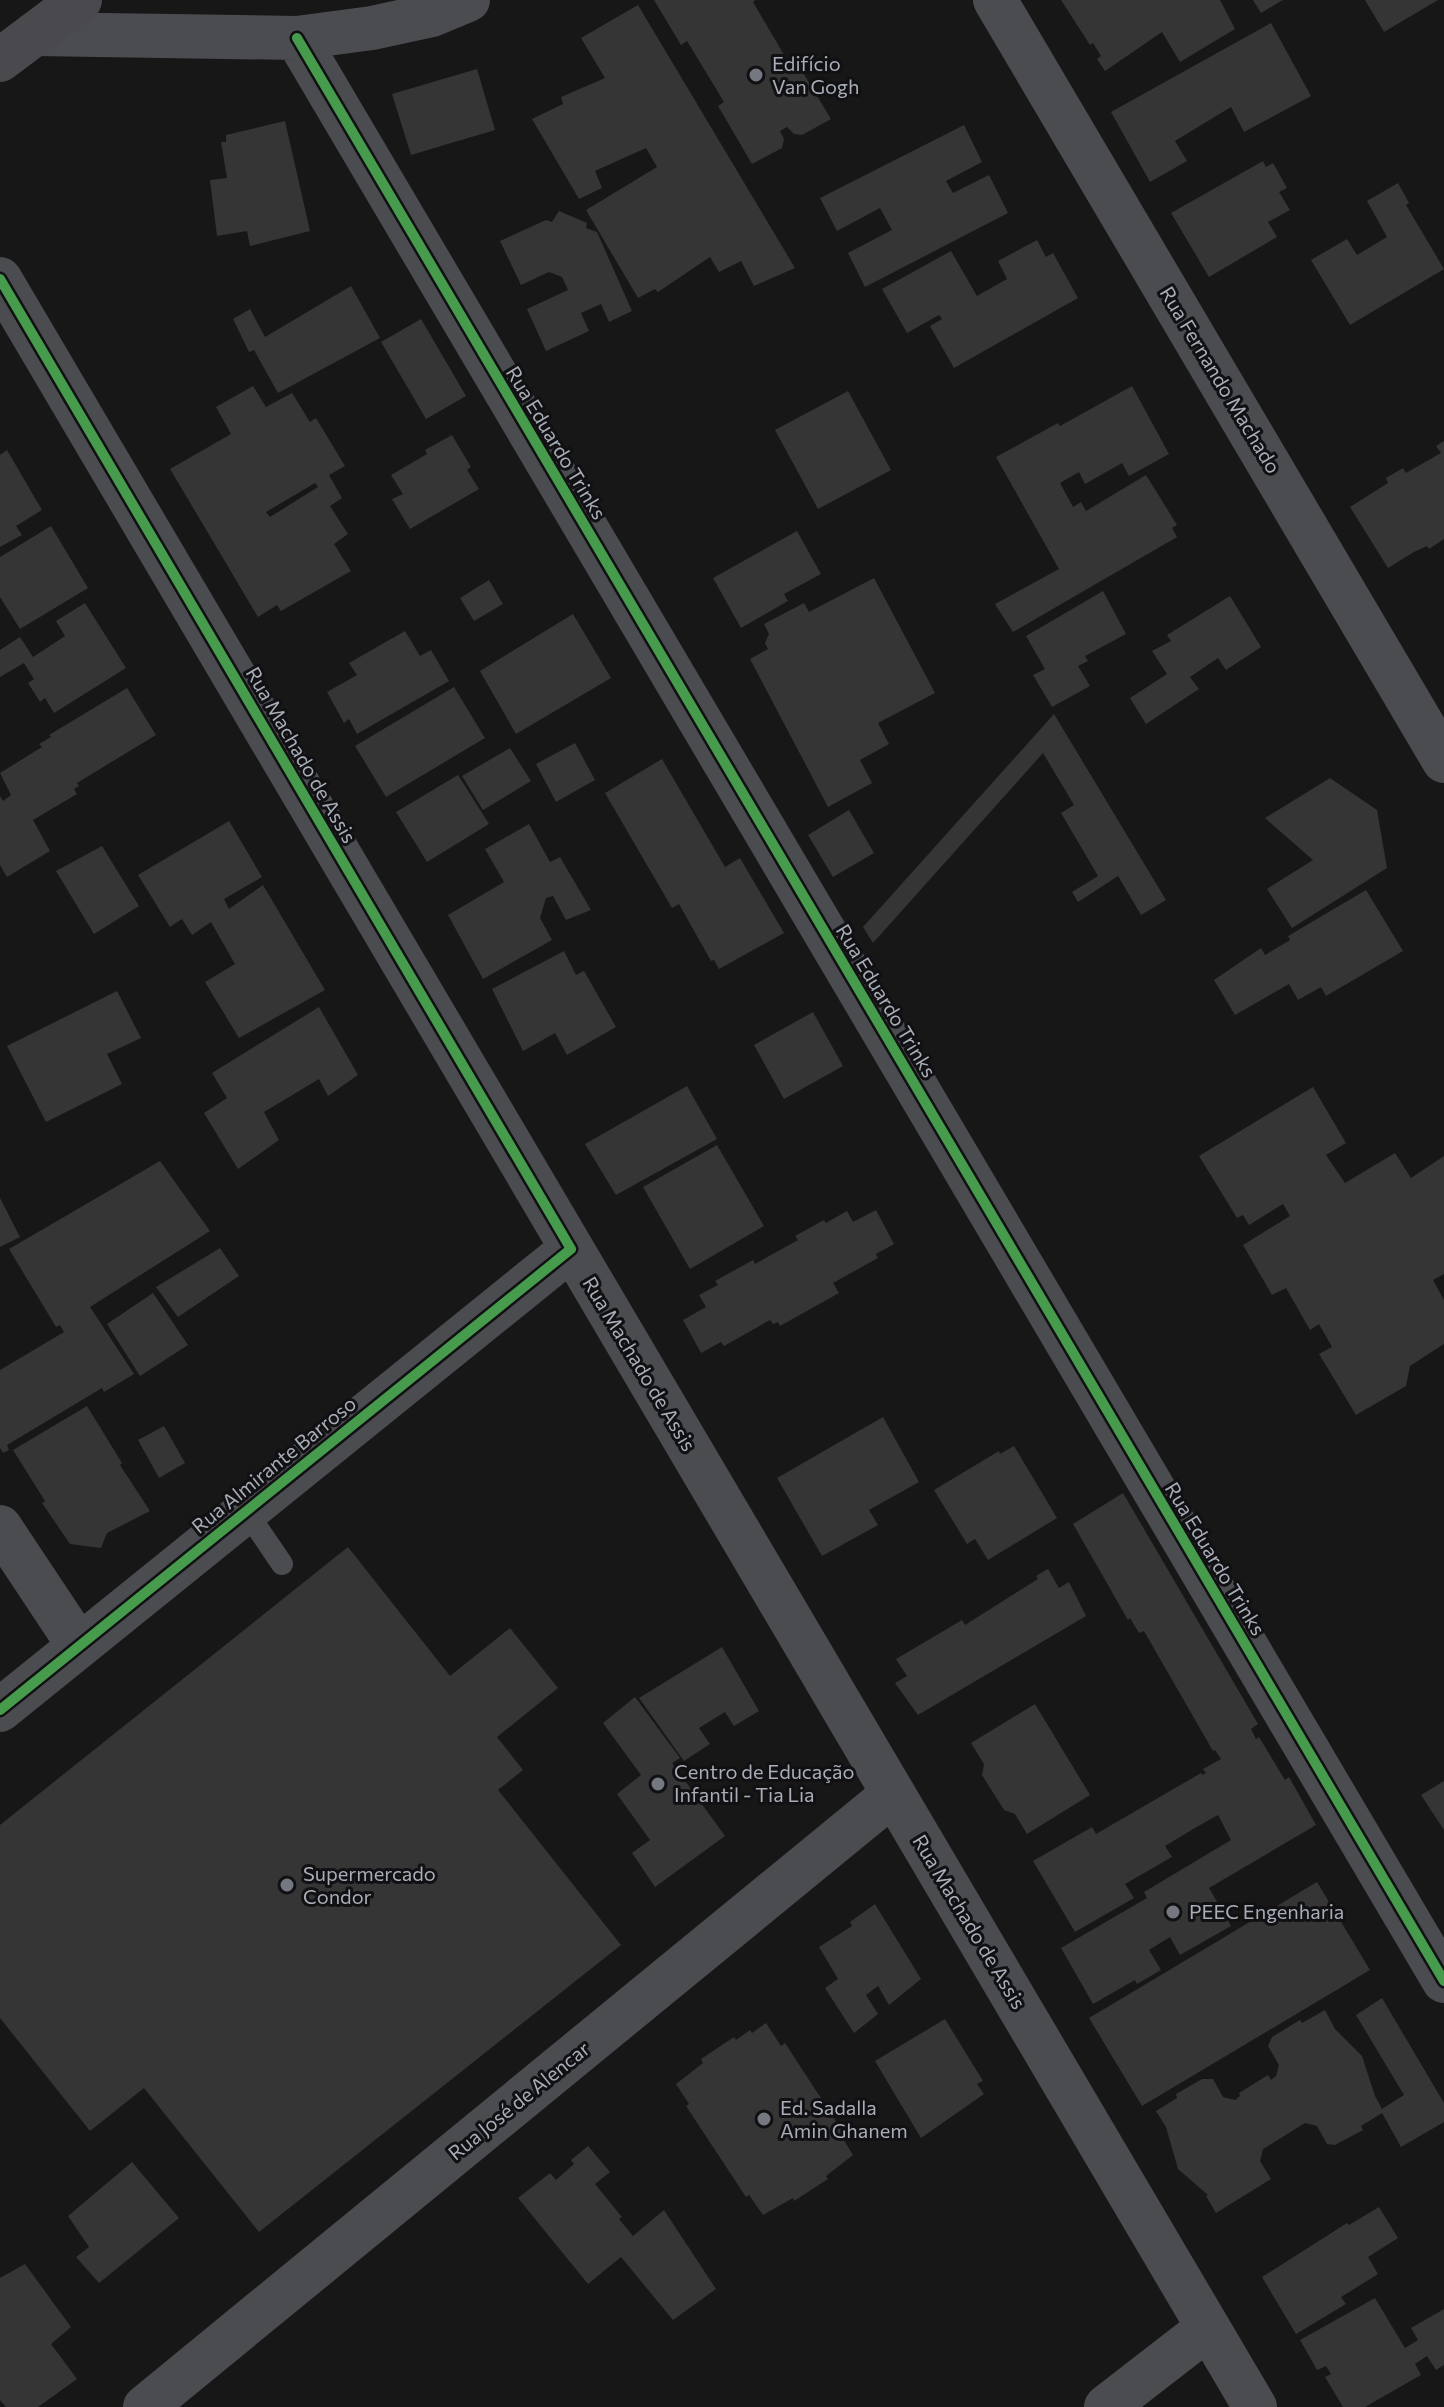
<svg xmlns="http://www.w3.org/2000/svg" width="1444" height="2407" font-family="Commissioner,sans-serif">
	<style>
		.building { fill: #353536; fill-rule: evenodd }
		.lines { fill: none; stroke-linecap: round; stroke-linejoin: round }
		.lane { stroke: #4b4c50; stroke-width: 22 }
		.street { stroke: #4b4c50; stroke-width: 44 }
		.secondary { stroke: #4a4a4e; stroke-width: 44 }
		.cycleway-casing { stroke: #111113; stroke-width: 15 }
		.cycleway { stroke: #469c4c; stroke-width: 10 }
		.poi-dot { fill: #757880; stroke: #111113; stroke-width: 3 }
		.labels { text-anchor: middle; stroke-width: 6; stroke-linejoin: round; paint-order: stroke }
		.poi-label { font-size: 20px; fill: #a8adb8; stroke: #111113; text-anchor: start }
		.street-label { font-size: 20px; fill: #a8adb8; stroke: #111113 }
	</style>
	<rect width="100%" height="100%" fill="#171717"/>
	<path class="building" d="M654 0H755L753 2 790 65 796 61 831 119 802 135 794 134 787 127 780 131 784 139 782 148 752 164 718 106 724 102 687 41 681 45Z
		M1061 0H1220L1235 29 1180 62 1162 32 1105 71 1097 59 1101 56 1093 43 1090 45Z
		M1253 0H1283L1261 13Z
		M1365 0H1438L1384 32Z
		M638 5 795 268 754 286 741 261 719 272 710 257 658 292 655 289 638 298 586 210 657 167 646 148 595 171 602 188 579 199 532 119 563 104 561 97 605 78 581 38Z
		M1271 23 1311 96 1244 132 1231 107 1175 141 1187 161 1150 182 1111 112Z
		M477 69 495 130 411 155 392 94Z
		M285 121 310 231 250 246 247 231 217 236 210 180 227 178 221 142H226V135Z
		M964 125 982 162 946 181 953 193 989 175 1008 213 865 287 848 253 892 230 880 208 837 231 820 198Z
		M1263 161 1266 167 1273 163 1287 188 1279 192 1290 210 1268 222 1277 237 1209 277 1171 213Z
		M1398 183 1409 203 1406 205 1444 269 1350 325 1311 260 1347 239 1357 255 1387 237 1367 201Z
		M559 211 587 223 586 228 597 232 632 311 609 322 601 304 581 313 589 331 546 351 527 309 568 290 562 277 549 272 521 285 500 241 546 220 552 222Z
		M1037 240 1046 257 1053 253 1078 298 954 368 930 326 942 319 939 315 907 333 882 289 951 251 977 296 1007 279 998 261Z
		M351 286 380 338 278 393 254 350 249 352 233 319 250 309 265 337Z
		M421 319 466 396 426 419 381 342Z
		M253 386 266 407 292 393 310 422 316 418 345 466 329 475 342 498 330 506 348 534 334 544 351 571 281 611 277 605 258 617 170 469 231 434 216 407ZM315 483 318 487 270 517 266 512Z
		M1132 386 1169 454 1129 476 1122 463 1085 484 1079 472 1060 483 1073 507 1081 502 1086 511 1146 475 1177 525 1172 528 1177 537 1013 632 995 604 1059 569 996 457 1058 423 1060 426Z
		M848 391 891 470 818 509 775 430Z
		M452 435 471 467 467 470 479 489 410 529 392 499 403 494 391 475 427 454 425 450Z
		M1444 441V539L1429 549 1427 546 1414 552 1388 568 1350 507 1388 483 1386 478 1403 468 1406 473 1441 453 1436 446Z
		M7 450 42 510 16 526 22 535 0 547V455Z
		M51 526 88 588 20 629 0 597V557Z
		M797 531 821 574 784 594 788 601 741 628 713 578Z
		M874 578 935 693 878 723 889 744 860 760 872 783 828 807 750 659 768 649 765 643 769 634 764 624 804 603 809 612Z
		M489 580 503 604 474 621 460 598Z
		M1103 591 1126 634 1085 656 1088 661 1078 666 1090 686 1052 707 1033 675 1045 669 1026 636Z
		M1230 596 1261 647 1226 670 1218 658 1190 677 1199 689 1146 724 1130 698 1167 674 1152 651 1171 641 1167 635Z
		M85 603 126 668 54 713 45 698 40 702 28 683 34 679 24 663 0 677V650L20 637 33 657 65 636 56 621Z
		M573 614 611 678 516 734 480 671Z
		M405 631 420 656 431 650 449 681 357 734 349 719 344 723 327 692 357 675 349 663Z
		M454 687 485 738 386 797 355 746Z
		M127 688 156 735 77 783 79 786 74 789 77 794 33 820 50 851 7 877 0 865V796L3 801 11 795 0 773 42 747 39 744 51 737 49 735Z
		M1054 714 1166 900 1141 915 1118 876 1078 902 1072 892 1098 876 1061 813 1074 805 1043 753 873 943 863 927Z
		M575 743 595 780 556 802 536 764Z
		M510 748 531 781 483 810 462 776Z
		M662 759 725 867 740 858 784 933 719 969 714 960 711 961 679 904 672 908 605 793Z
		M458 775 489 824 427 862 396 812Z
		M1330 778 1377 810 1387 868 1292 928 1267 889 1313 860 1265 818Z
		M849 810 874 853 833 877 808 835Z
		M229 821 262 877 224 899 229 909 263 885 325 990 239 1038 205 982 235 964 211 922 192 935 182 919 170 927 138 875Z
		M529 824 550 862 560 857 591 910 566 920 553 896 546 898 540 918 552 940 483 979 448 915 504 882 485 849Z
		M102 846 139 906 94 934 56 871Z
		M1366 890 1403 951 1326 996 1321 987 1298 1000 1289 984 1235 1015 1214 980 1261 948 1265 955 1290 940 1288 936Z
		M564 951 576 975 584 971 616 1027 567 1055 555 1033 523 1051 492 989Z
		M117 991 141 1038 107 1054 122 1084 46 1122 7 1046Z
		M319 1007 358 1075 328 1096 319 1079 264 1112 279 1140 238 1169 204 1113 227 1098 212 1073Z
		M813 1012 843 1066 784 1099 754 1045Z
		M687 1086 717 1139 616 1195 585 1144Z
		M1313 1087 1346 1143 1326 1155 1345 1183 1395 1153 1411 1178 1444 1156V1274L1433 1280 1444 1300V1344L1410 1366 1406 1386 1356 1415 1319 1354 1332 1347 1319 1324 1310 1330 1286 1288 1272 1295 1243 1245 1290 1216 1283 1204 1249 1225 1243 1215 1237 1218 1199 1156Z
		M717 1145 764 1226 690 1269 643 1187Z
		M160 1161 210 1231 90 1307 134 1374 104 1392 102 1388 7 1445 9 1450 3 1453 0 1448V1370L64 1332 60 1325 56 1327 9 1249Z
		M0 1198 20 1237 0 1247Z
		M876 1210 894 1244 876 1254 878 1258 833 1283 839 1293 780 1326 778 1322 773 1324 770 1320 724 1346 721 1342 701 1353 683 1320 706 1307 699 1295 718 1285 715 1281 753 1260 755 1264 798 1240 795 1236 824 1220 826 1223 847 1211 853 1222Z
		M220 1248 239 1276 178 1317 156 1287Z
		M153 1293 188 1345 140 1376 107 1324Z
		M87 1406 122 1463 120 1465 150 1511 107 1533 101 1548 70 1544 42 1503 45 1501 13 1450Z
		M883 1417 919 1482 869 1510 878 1525 822 1556 777 1478Z
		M164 1426 185 1463 159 1478 138 1440Z
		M1014 1446 1057 1518 988 1560 975 1539 967 1544 934 1490 999 1451 1000 1454Z
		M1123 1493 1258 1724 1251 1729 1256 1739 1259 1737 1285 1780 1289 1777 1316 1825 1209 1888 1231 1926 1180 1955 1170 1937 1149 1950 1161 1970 1137 1984 1135 1980 1093 2004 1061 1948 1147 1898 1144 1892 1231 1840 1218 1815 1195 1828 1165 1846 1172 1857 1125 1884 1134 1898 1075 1932 1033 1861 1092 1827 1096 1834 1201 1773 1202 1775 1206 1773 1203 1769 1221 1759 1215 1750 1213 1751 1144 1631 1139 1633 1130 1618 1128 1620 1073 1524Z
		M348 1547 450 1676 510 1628 558 1688 497 1737 523 1770 498 1790 621 1945 259 2232 144 2088 90 2131 0 2018V1825Z
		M1048 1569 1059 1588 1069 1582 1086 1616 918 1715 895 1683 907 1676 896 1659 962 1620 965 1625 1038 1579 1036 1576Z
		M722 1647 759 1711 734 1726 725 1712 699 1728 710 1744 684 1761 639 1698Z
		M635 1697 680 1758 672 1763 725 1836 655 1887 632 1853 650 1840 617 1794 641 1775 603 1723Z
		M1035 1704 1090 1795 1027 1834 1015 1814 1004 1810 982 1775 984 1764 971 1743Z
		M1444 1781V1830L1421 1795Z
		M1317 1882 1370 1970 1142 2106 1089 2018Z
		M875 1904 921 1979 889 2005 878 1986 866 1995 878 2014 854 2033 825 1988 838 1979 819 1947 852 1926 850 1922Z
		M1382 1998 1444 2103V2122L1401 2147 1382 2113 1361 2126 1363 2130 1335 2145 1327 2144 1317 2126 1305 2123 1263 2149 1260 2161 1271 2179 1216 2213 1206 2196 1208 2195 1178 2169 1166 2127 1156 2111 1177 2098 1176 2094 1202 2079H1213L1223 2097 1235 2100 1240 2096 1239 2093 1268 2075 1271 2080 1276 2076 1279 2065 1268 2046 1272 2037 1300 2020 1302 2023 1325 2010 1335 2029 1362 2056 1375 2096 1382 2109 1404 2095 1356 2015Z
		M945 2019 983 2081 977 2084 984 2094 921 2138 875 2061Z
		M766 2023 781 2046 785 2043 843 2132 840 2134 853 2155 826 2176 828 2179 794 2201 793 2198 763 2215 749 2195 746 2197 686 2106 689 2104 676 2084 703 2063 701 2059 734 2037 736 2040 750 2030 752 2033Z
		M588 2146 610 2172 595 2184 622 2217 619 2219 633 2236 664 2210 716 2289 673 2320 621 2257 588 2284 518 2198 550 2173 556 2180 574 2164 571 2160Z
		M132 2162 179 2218 99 2283 76 2257 89 2247 68 2216Z
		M1379 2207 1398 2238 1368 2257 1378 2274 1341 2297 1346 2304 1296 2334 1262 2277 1347 2223 1349 2225Z
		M25 2264 71 2327 51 2344 77 2379 38 2407H6L0 2400V2278Z
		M1375 2298 1405 2348 1418 2340 1411 2328 1444 2309V2365L1436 2370 1427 2356 1415 2364 1421 2375 1365 2407H1343L1325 2377 1331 2374 1326 2366 1317 2370 1300 2340Z"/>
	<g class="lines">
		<path class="lane" d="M246 1511 282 1564"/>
		<path class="street" d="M995 0 1444 761
			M35 34 297 38 372 28 432 15 468 0
			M297 38 1444 1981
			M0 279 1255 2407
			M0 1527 79 1646
			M0 1710 571 1249
			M145 2407 893 1794
			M1106 2407 1208 2328"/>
		<path class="secondary" d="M0 60 80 0"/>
		<defs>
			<path id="cycleway" d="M297 38 1444 1981
				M0 279 571 1249 0 1710"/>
		</defs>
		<use href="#cycleway" class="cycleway-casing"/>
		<use href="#cycleway" class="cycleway"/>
	</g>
	<g class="poi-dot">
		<circle cx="756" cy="75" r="8"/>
		<circle cx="658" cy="1784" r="8"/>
		<circle cx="287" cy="1885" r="8"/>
		<circle cx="1173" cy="1912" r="8"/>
		<circle cx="764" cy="2119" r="8"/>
	</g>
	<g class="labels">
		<g class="poi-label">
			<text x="772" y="71">Edifício<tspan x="772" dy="23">Van Gogh</tspan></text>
			<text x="674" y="1779">Centro de Educação<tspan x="674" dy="23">Infantil - Tia Lia</tspan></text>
			<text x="303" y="1881">Supermercado<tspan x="303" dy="23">Condor</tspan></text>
			<text x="1189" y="1919">PEEC Engenharia</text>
			<text x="780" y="2115">Ed. Sadalla<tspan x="780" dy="23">Amin Ghanem</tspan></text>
		</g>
		<g class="street-label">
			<text transform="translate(1220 380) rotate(59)" y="7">Rua Fernando Machado</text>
			<text transform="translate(556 443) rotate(59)" y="7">Rua Eduardo Trinks</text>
			<text transform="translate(301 755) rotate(60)" y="7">Rua Machado de Assis</text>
			<text transform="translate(886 1001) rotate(59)" y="7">Rua Eduardo Trinks</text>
			<text transform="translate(639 1364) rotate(59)" y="7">Rua Machado de Assis</text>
			<text transform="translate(274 1465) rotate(-39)" y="7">Rua Almirante Barroso</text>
			<text transform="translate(1215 1559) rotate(59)" y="7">Rua Eduardo Trinks</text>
			<text transform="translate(969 1922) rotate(59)" y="7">Rua Machado de Assis</text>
			<text transform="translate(519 2101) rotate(-39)" y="7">Rua José de Alencar</text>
		</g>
	</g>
</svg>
